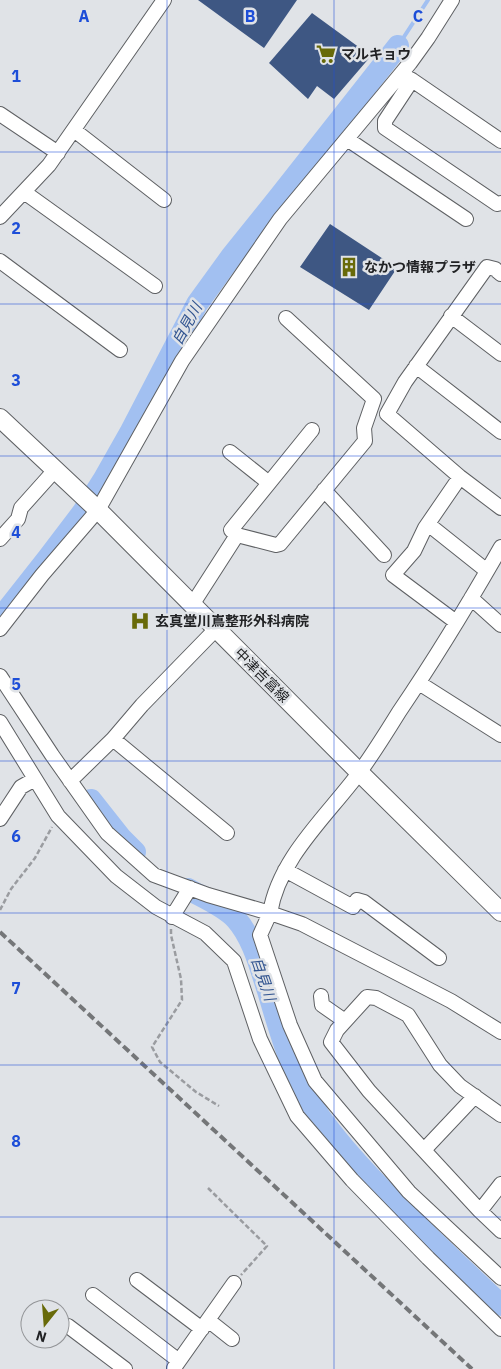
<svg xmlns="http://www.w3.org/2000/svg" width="501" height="1369" font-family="'IBM Plex Sans','Noto Sans JP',sans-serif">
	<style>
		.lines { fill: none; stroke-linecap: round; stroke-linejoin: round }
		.stream { stroke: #a2c0f1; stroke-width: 4 }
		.river { stroke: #a2c0f1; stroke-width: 22 }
		.building { fill: #3e5783 }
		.minor-casing { stroke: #5e6063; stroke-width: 16 }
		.major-casing { stroke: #5e6063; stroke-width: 20 }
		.path { stroke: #9a9ca0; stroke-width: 2.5; stroke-dasharray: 5 2.5; stroke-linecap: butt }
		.minor { stroke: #fff; stroke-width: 14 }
		.major { stroke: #fff; stroke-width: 18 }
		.rail { stroke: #747678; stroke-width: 4; stroke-dasharray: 8 4; stroke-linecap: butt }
		.grid { fill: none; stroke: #1d4ed8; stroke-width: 1; stroke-opacity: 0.55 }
		.labels { text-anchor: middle; stroke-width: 5; stroke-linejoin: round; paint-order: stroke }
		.poi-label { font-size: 14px; font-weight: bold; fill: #212224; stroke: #e0e3e7; text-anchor: start }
		.street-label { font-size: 14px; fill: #212224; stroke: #e0e3e7 }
		.water-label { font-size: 15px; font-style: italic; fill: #315490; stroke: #e0e3e7 }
		.grid-label { font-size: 16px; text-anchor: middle; font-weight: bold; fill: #1d4ed8; stroke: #e0e3e7; stroke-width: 5; stroke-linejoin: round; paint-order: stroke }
	</style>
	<rect width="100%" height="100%" fill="#e0e3e7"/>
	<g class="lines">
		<path class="stream" d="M398 46 428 0"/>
		<path class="river" d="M0 619 48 558 83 512 104 479 130 433 197 304 231 257 280 196 398 46
			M91 800 121 838 135 852
			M188 889C202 897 224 906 236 919 253 938 260 967 268 991 281 1035 293 1079 320 1117 337 1141 356 1162 376 1183 416 1225 458 1265 501 1305"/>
	</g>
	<path class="building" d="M198 0H297L264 48Z
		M312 13 371 56 334 99 317 86 308 99 269 63Z
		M330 224 397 268 369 310 300 267Z"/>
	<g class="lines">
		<defs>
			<path id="minor" d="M404 76 412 80 501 141
				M412 80 385 121V128L497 204 501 203
				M0 114 58 153
				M74 130 164 200
				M347 139 466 219
				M24 192 155 286
				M0 217 49 165 164 0
				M0 261 120 350
				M501 274 495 269 487 267 405 382 387 414 460 477 501 508
				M451 316 501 354
				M416 366 501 432
				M230 452 269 483
				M324 490 384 555
				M428 524 487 571
				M237 535 231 530 312 430
				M0 539 18 519 21 508 55 470
				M501 547C469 603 435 659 399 712 386 733 373 754 359 773 327 816 279 858 270 913L302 924 451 1001 501 1032
				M471 598 501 625
				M192 605 237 535 276 545 280 544 365 441 364 428 374 399 286 318
				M456 622 393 575 414 551 425 528 460 477
				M0 629 42 575 98 510 182 361 280 219 410 63 428 38 452 0
				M0 676 52 755 107 833 154 875 208 895 270 913 260 935 290 1025 315 1081 409 1192 501 1278
				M419 683 501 735
				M0 722 58 816 116 876 156 907 205 933 234 961 260 1039 297 1116 352 1180 428 1258 501 1329
				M113 739 227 833
				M70 781 113 739 142 705 216 629
				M0 819 21 787 35 779
				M285 870 353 907 357 900 364 902 439 958
				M172 917 190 888
				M321 996 322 1005 345 1021
				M501 1115 460 1086 440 1065 408 1015 376 998 367 997 337 1030 331 1042 369 1091 480 1211 501 1231
				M424 1150 475 1096
				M480 1211 501 1184
				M137 1280 202 1329
				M93 1295 179 1361
				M208 1320 232 1339
				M68 1326 125 1369
				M174 1368 234 1283"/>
			<path id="major" d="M0 418 98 510 359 772 501 912"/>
		</defs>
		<use href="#minor" class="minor-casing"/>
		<use href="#major" class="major-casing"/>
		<path class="path" d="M0 910 11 889 35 858 52 827
			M171 929V935L181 979 182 1000 152 1047 160 1062 196 1092 219 1106
			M208 1188 267 1246 241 1275"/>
		<use href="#minor" class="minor"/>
		<use href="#major" class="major"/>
		<path class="rail" d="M0 932 472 1369"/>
	</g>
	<path class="grid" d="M167 0V1369M334 0V1369M0 152H501M0 304H501M0 456H501M0 608H501M0 761H501M0 913H501M0 1065H501M0 1217H501"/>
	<defs>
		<symbol id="supermarket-bare" viewBox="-9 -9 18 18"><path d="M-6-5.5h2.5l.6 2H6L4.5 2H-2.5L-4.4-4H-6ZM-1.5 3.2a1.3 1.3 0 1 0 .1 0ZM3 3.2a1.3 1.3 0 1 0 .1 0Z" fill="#686a09" stroke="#e0e3e7" stroke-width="2.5" paint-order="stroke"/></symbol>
		<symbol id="building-bare" viewBox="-9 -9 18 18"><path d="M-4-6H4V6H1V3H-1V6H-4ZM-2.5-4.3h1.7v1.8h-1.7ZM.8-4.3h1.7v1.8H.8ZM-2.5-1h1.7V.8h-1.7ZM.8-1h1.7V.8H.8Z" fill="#686a09" stroke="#e0e3e7" stroke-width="2.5" paint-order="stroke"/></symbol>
		<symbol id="hospital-bare" viewBox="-9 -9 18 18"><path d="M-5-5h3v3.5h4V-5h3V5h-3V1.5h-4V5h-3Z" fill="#686a09" stroke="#e0e3e7" stroke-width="2.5" paint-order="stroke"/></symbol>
	</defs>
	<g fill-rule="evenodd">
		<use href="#supermarket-bare" x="312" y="40" width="28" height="28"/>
		<use href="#building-bare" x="335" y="253" width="28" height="28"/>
		<use href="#hospital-bare" x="126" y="607" width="28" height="28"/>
	</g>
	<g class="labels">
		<g class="poi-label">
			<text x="341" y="59">マルキョウ</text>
			<text x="364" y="272">なかつ情報プラザ</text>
			<text x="155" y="626">玄真堂川嶌整形外科病院</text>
		</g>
		<g class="street-label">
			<text transform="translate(262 675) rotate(45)" y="5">中津吉富線</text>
		</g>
		<g class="water-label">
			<text transform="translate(187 324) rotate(-61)" y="5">自見川</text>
			<text transform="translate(263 979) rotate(71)" y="5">自見川</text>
		</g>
	</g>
	<g class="grid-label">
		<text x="84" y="22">A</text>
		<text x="250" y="22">B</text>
		<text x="418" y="22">C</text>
		<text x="16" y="82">1</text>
		<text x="16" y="234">2</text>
		<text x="16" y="386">3</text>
		<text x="16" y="538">4</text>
		<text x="16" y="690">5</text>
		<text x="16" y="842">6</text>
		<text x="16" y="994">7</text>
		<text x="16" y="1147">8</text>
	</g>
	<g transform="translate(45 1324) rotate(197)"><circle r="24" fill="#e0e3e7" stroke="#949699"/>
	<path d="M0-4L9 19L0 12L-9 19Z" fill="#686a09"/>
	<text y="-8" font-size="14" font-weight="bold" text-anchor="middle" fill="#212224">N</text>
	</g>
</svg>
